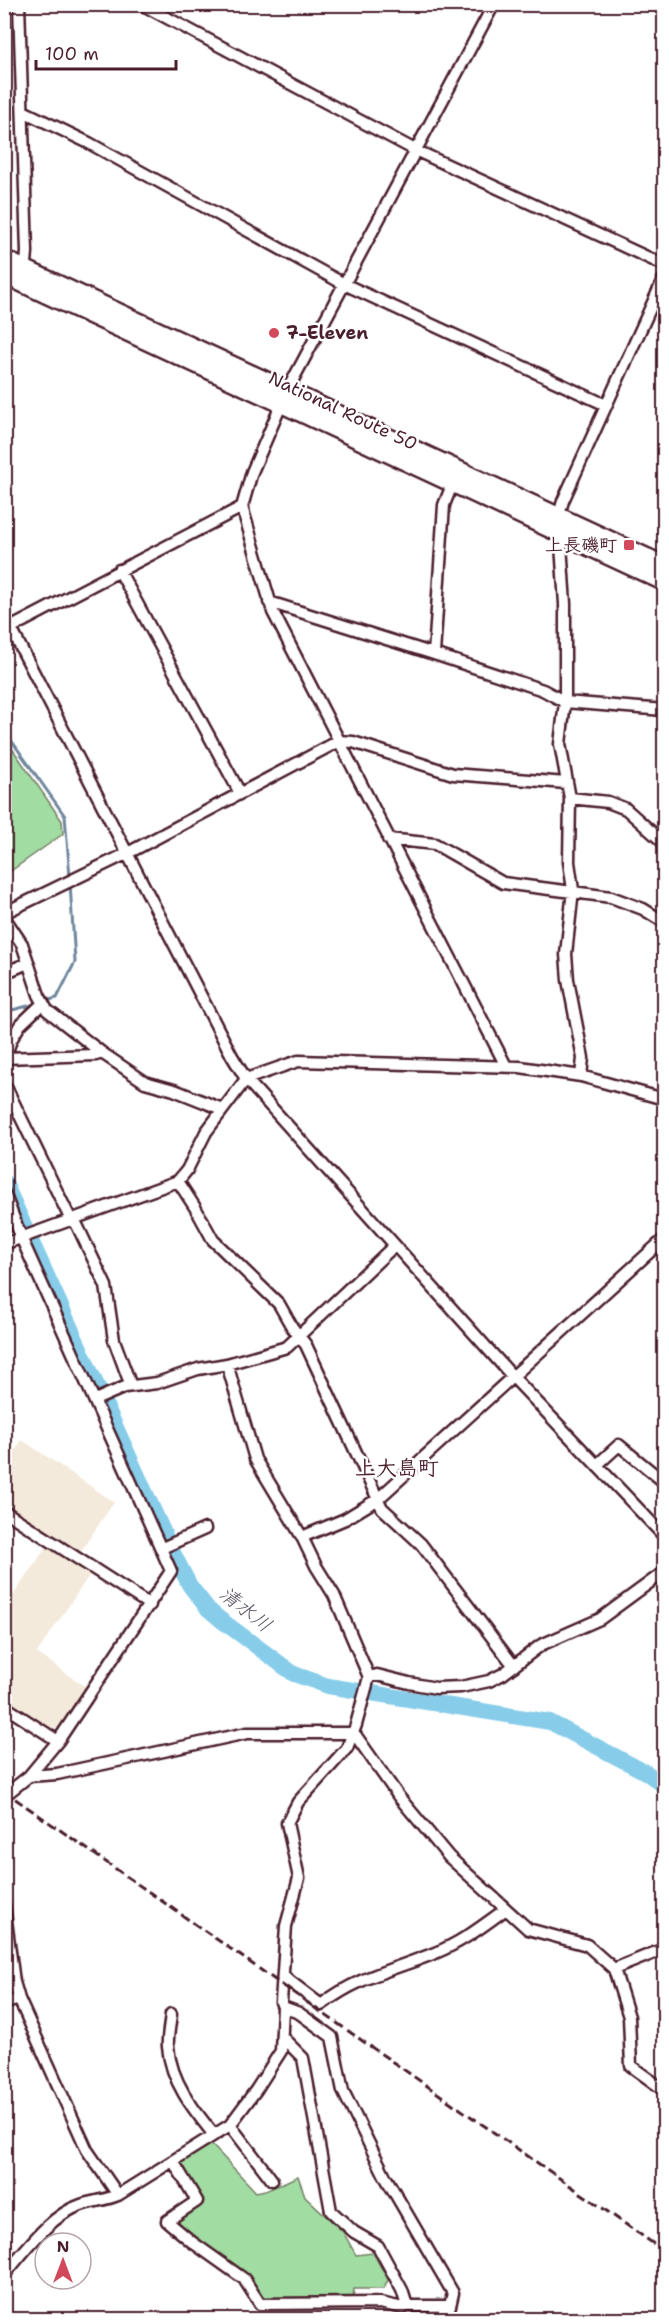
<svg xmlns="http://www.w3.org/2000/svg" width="669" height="2324" font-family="'Shantell Sans','Klee One',sans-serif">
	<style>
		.built { fill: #f4eadc }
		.green { fill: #a1dca2; stroke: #767e66; stroke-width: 1.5 }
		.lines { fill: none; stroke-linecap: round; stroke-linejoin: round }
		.stream { stroke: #6f879d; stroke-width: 3 }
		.river { stroke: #87cde9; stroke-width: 16 }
		.minor-casing { stroke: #4a1f2b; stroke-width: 15 }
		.highway-casing { stroke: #4a1f2b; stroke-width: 21 }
		.minor { stroke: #fff; stroke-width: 10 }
		.highway { stroke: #fff; stroke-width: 16 }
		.rail { stroke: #4a1f2b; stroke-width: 3; stroke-dasharray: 9 4.5; stroke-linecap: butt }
		.poi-dot { fill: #d1495b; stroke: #fff; stroke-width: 2 }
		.labels { text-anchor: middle; stroke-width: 5; stroke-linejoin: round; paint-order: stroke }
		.poi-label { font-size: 18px; font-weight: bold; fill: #4a1f2b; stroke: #fff; text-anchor: start }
		.street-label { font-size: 18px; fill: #4a1f2b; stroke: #fff }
		.water-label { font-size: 20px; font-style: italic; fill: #5c5364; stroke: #fff }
		.quarter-label { font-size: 21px; font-weight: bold; fill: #4a1f2b; stroke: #fff }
	</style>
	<rect width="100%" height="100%" fill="#fff"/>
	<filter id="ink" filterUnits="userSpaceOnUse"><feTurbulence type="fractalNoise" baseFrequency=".0167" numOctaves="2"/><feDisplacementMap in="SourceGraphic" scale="12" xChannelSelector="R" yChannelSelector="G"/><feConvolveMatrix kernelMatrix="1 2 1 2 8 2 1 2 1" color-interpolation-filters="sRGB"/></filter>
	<g filter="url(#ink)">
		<path class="built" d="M22 1440 114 1502 79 1554 5 1504V1466Z
			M47 1546 90 1574 37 1653 87 1688 60 1728 50 1729 5 1699 4 1594 12 1597Z"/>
		<path class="green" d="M5 738 62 821 63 834 5 875Z
			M210 2143 256 2192 270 2189 298 2176 305 2196 343 2232 356 2255 373 2253 388 2280 384 2289H354L353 2298 262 2300 246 2273 222 2256 198 2242 176 2223 178 2218 203 2202 180 2166V2160Z"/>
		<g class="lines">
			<path class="stream" d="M4 730 65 816 70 877
				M45 1001 57 998 75 962 70 883
				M4 1012 36 1004"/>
			<path class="river" d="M4 1181 172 1551 190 1586 208 1609 221 1620 294 1674 328 1686 550 1722 647 1773 664 1786"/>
			<defs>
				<path id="minor" d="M19 4 27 252 25 275
					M141 4 415 150 664 265
					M494 4 288 389 252 472 242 507 273 612 506 1066
					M23 111 89 143 344 284 606 405
					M119 570 240 793
					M269 602 434 654 543 690 565 702 664 710
					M4 615 232 1056 246 1079 513 1377 664 1536
					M10 628 242 507
					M434 654 444 505 452 485
					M570 798 608 802 626 809 664 843
					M388 839 435 844 503 883 611 897 643 909 664 922
					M4 913 126 854 339 741 353 742 453 774 566 783
					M4 917 22 944 39 995 47 1010 102 1053 145 1082 174 1090 222 1109
					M4 973 28 963
					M4 1058 96 1055 102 1053
					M4 1060 11 1040 20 1025 42 1004
					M581 1076 583 1058 568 980 566 954 573 890 569 862 570 798 560 744 565 702V604L559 515 563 501 664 278
					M4 1083 69 1216 77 1225 106 1286 114 1340 131 1386
					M178 1181 196 1209 213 1240 279 1304 292 1327 306 1345 382 1508 421 1544 514 1666
					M4 1193 24 1244 171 1571 58 1741 29 1776 4 1796
					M4 1244 178 1181 187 1170 206 1132 246 1079 298 1061 520 1067 581 1076 664 1099
					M95 1400 125 1387 157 1383 198 1369 227 1364 287 1347 394 1246
					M597 1465 619 1445 664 1482
					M4 1511 150 1605
					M302 1537 345 1519 378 1499 664 1239
					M162 1548 205 1529
					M369 1677 377 1675 409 1683 436 1688 461 1687 489 1681 503 1674 541 1645 600 1619 664 1572
					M4 1706 58 1741
					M354 1733 399 1797 449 1857 528 1929 587 1945 614 1969 629 2017 631 2066 664 2090
					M29 1776 57 1774 247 1733H354
					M4 1905 14 1982 19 1999 87 2150 118 2195
					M614 1969 664 1949
					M283 1976 321 2005C359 1976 393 1970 435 1953 461 1943 484 1925 506 1909
					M4 2004 19 1999
					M171 2014C170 2025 167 2037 168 2047 171 2082 193 2109 214 2135
					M282 2037 303 2058 331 2211 354 2232 378 2246 402 2290 407 2306
					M230 2125 272 2180
					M173 2161 197 2201 167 2221 192 2242 244 2279 260 2304 380 2303 403 2308 407 2306H450L453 2293 386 2178 343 2091 332 2037 299 2013 283 2007
					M4 2275C25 2251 50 2215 81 2205 93 2201 106 2200 118 2195L230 2125 256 2090 281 2051 283 2007 281 2002 286 1926 299 1878 287 1823 298 1802 347 1748 356 1725 369 1677 334 1595 316 1566 302 1537 255 1459 227 1364"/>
				<path id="highway" d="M4 259 664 565
					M4 275 664 582"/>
			</defs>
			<use href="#minor" class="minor-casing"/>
			<use href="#highway" class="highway-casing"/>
			<use href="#minor" class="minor"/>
			<use href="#highway" class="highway"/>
			<path class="rail" d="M4 1791 664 2251"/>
		</g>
	</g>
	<g class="poi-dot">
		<circle cx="274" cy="333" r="6"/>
		<rect x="623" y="539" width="12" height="12" rx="3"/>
	</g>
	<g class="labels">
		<g class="poi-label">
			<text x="286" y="339">7-Eleven</text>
			<text x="617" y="551" text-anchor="end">上長磯町</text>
		</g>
		<g class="street-label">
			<text transform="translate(343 411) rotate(25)" y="6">National Route 50</text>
		</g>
		<g class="water-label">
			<text transform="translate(246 1609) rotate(38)" y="7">清水川</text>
		</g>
		<g class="quarter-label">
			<text x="397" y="1475">上大島町</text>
		</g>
	</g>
	<rect width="669" height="2324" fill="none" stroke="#fff" stroke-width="24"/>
	<rect x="12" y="12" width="645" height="2300" fill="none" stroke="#4a1f2b" stroke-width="2" filter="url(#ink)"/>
	<g transform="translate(63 2261)"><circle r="28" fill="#ffffff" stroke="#b7a5aa" stroke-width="1.5"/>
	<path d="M0-4.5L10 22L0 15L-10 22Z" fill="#d1495b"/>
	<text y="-9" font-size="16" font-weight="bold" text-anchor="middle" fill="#4a1f2b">N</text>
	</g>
	<path d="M36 60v9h140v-9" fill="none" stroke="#4a1f2b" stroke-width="3"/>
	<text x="45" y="60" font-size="18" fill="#4a1f2b" stroke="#ffffff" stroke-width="4.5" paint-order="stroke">100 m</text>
</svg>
